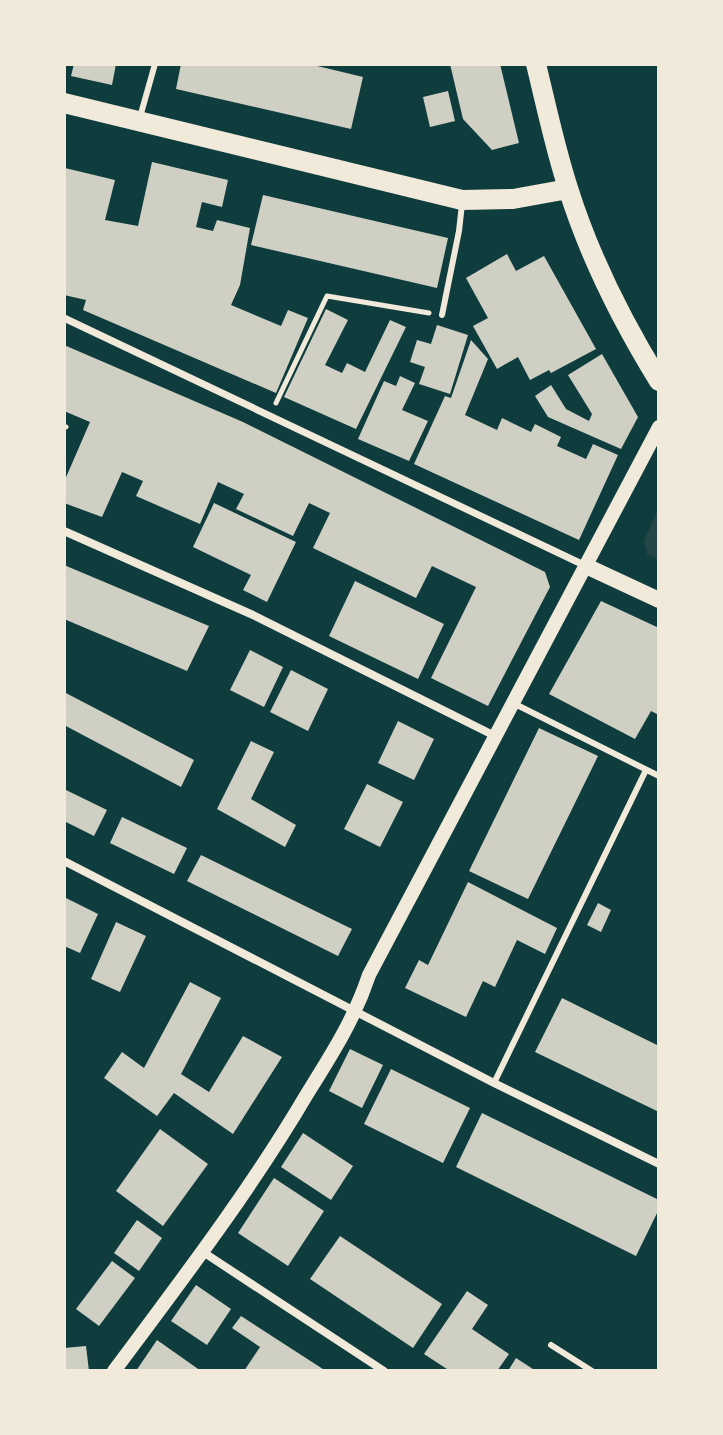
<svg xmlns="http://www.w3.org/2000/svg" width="723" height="1435" font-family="'PT Sans Narrow',sans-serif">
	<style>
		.green { fill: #244646 }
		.building { fill: #cfcfc3 }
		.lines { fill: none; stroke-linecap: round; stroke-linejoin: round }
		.path { stroke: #f1e9da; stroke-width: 5 }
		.service { stroke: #f1e9da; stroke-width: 6 }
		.pedestrian { stroke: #f1e9da; stroke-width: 7 }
		.minor { stroke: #f1e9da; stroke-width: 8 }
		.tertiary { stroke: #f1e9da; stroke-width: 14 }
		.secondary { stroke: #f1e9da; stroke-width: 16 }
		.primary { stroke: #f1e9da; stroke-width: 20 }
	</style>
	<rect width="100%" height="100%" fill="#0f3d3e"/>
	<path class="green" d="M659 507V560L647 554 644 541Z"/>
	<path class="building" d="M74 64H116L112 85 71 76Z
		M181 64H309L363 77 351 129 176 89Z
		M450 64H500L519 143 492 150 463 119Z
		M448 91 455 121 430 127 423 97Z
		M152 162 228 180 222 207 202 202 196 227 213 231 217 220 250 228 240 285 231 305 281 326 288 310 308 318 276 393 83 310 86 300 64 295 65 168 115 180 105 220 138 226Z
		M263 195 448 238 437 288 251 245Z
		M507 254 516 271 544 256 596 349 551 373 549 370 530 380 518 357 497 369 473 326 488 318 466 278Z
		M326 309 348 320 325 365 342 373 347 363 365 372 390 320 406 327 356 429 284 397Z
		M437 325 468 335 450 394 419 384 425 367 410 362 417 340 431 344Z
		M471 340 488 359 465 415 497 430 502 418 531 432 535 424 561 437 557 446 586 459 593 444 618 455 579 540 414 464 445 396 451 398Z
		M64 345 243 422 545 572 550 587 488 706 431 678 476 587 432 566 416 598 313 548 330 513 309 503 293 536 236 509 244 494 218 482 200 524 136 496 143 481 122 472 102 517 64 503V482L90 422 64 411Z
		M602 354 638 417 621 449 548 417 535 396 551 385 566 409 589 421 592 414 568 375Z
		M400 376 415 383 402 410 428 421 409 461 358 439 384 381 396 386Z
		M214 503 296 542 267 602 243 590 251 575 193 547Z
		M64 565 209 626 187 671 64 619Z
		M355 581 444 624 418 679 329 636Z
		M601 601 659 628V715L651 711 635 739 549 694Z
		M250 650 283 667 264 707 230 690Z
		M291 670 328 689 308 731 270 712Z
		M64 692 194 760 181 787 64 725Z
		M398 721 434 739 414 780 378 763Z
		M539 728 598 756 528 899 469 871Z
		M251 741 274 752 251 799 296 825 285 847 217 809Z
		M367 784 403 802 380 847 344 829Z
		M64 789 107 810 94 836 64 821Z
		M122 817 187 848 174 874 110 843Z
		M201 855 352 929 338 956 187 881Z
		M468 882 557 928 545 954 517 940 495 987 483 981 466 1017 405 988 419 960 428 965Z
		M64 897 98 914 80 953 64 946Z
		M598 903 611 910 601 932 587 925Z
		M116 922 146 936 120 992 91 979Z
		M190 982 221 998 181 1074 209 1092 243 1036 282 1057 233 1134 174 1093 157 1116 104 1078 122 1052 144 1068Z
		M562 998 659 1046V1112L535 1052Z
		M350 1049 383 1065 362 1108 329 1091Z
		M391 1069 470 1108 443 1163 364 1124Z
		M482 1113 659 1200V1209L636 1256 456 1167Z
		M160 1129 208 1164 163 1226 116 1191Z
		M303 1133 353 1166 331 1200 281 1167Z
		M274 1178 324 1211 288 1266 238 1233Z
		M137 1220 162 1238 139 1271 114 1253Z
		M340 1236 442 1304 413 1348 310 1279Z
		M112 1261 135 1278 99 1326 76 1309Z
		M196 1285 231 1309 207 1345 171 1321Z
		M467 1291 488 1305 472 1329 509 1354 497 1371H450L424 1354Z
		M241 1316 326 1371H244L260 1347 232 1328Z
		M157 1340 201 1371H136Z
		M86 1346 89 1371H64V1348Z
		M516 1358 536 1371H508Z"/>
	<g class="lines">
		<path class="path" d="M276 403 327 296 429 313
			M64 426 66 427"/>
		<path class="service" d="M140 117 155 64
			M442 315 459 231 462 204
			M513 703 659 776
			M494 1083 646 770
			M551 1345 592 1371"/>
		<path class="pedestrian" d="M64 318 586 566"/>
		<path class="minor" d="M64 531 253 615 495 736
			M64 861 494 1083 659 1164
			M203 1252 384 1371"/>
		<path class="tertiary" d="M114 1371C181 1281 250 1191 307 1094 332 1054 354 1020 369 975L659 427"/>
		<path class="secondary" d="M586 566 659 600"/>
		<path class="primary" d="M536 64C546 105 555 148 568 188 589 255 622 321 659 381
			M64 103 462 200 513 199 568 189"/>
	</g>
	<rect width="723" height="1435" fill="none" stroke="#f1e9da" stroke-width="132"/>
</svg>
